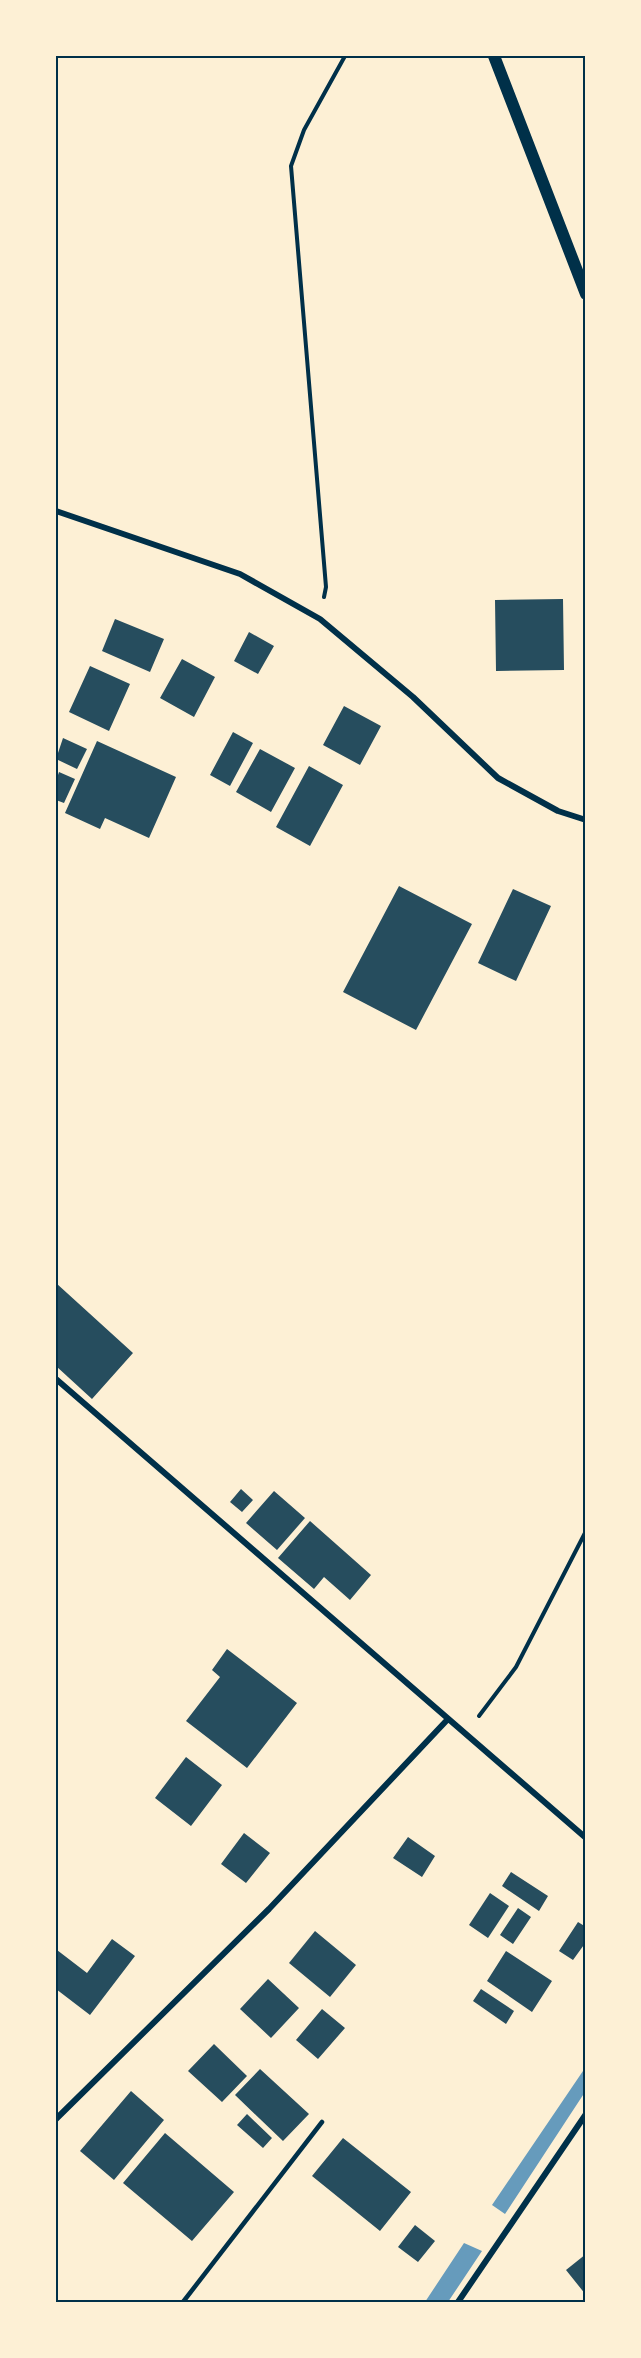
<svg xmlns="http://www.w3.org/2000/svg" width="641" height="2358" font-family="Karla,sans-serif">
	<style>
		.water { fill: #669bbc }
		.building { fill: #264d5e }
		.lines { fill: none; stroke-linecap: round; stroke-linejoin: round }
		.path { stroke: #003049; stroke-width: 4 }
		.service { stroke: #003049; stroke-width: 4.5 }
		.minor { stroke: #003049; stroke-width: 6 }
		.secondary { stroke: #003049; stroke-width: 12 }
		.neatline { fill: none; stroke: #003049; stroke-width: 2 }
	</style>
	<rect width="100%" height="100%" fill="#fdf0d5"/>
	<path class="water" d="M585 2068V2092L505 2214 492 2205Z
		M464 2243 482 2251 448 2302H425Z"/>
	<path class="building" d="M563 599 564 670 496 671 495 600Z
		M115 619 164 639 150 672 102 651Z
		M249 632 274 646 258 674 234 661Z
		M182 659 215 677 194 717 160 698Z
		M90 666 130 684 109 731 69 712Z
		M344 706 381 726 360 765 323 745Z
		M233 732 253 743 230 786 210 775Z
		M63 738 87 749 77 769 56 759Z
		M97 741 176 777 149 838 105 818 100 829 65 813Z
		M260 749 295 768 271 812 236 792Z
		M309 766 343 785 310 846 276 827Z
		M59 772 75 779 64 803 56 800V781Z
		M399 886 472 924 416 1030 343 992Z
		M513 889 551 906 516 981 478 963Z
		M56 1283 133 1353 92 1399 56 1366Z
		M241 1489 253 1500 242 1512 230 1502Z
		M274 1491 305 1518 277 1550 246 1523Z
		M310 1521 371 1575 350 1600 324 1577 314 1589 278 1558Z
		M227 1649 297 1703 247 1768 186 1721 220 1677 212 1670Z
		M186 1757 222 1785 191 1826 155 1798Z
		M244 1833 270 1853 246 1883 221 1864Z
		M408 1837 435 1856 422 1877 393 1858Z
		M511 1872 548 1896 539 1911 502 1886Z
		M490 1893 509 1906 488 1938 469 1925Z
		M518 1908 531 1917 513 1944 500 1935Z
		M578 1922 586 1927V1942L573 1960 559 1951Z
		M315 1931 356 1965 330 1997 289 1963Z
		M112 1939 135 1956 90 2015 56 1989V1952L57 1950 87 1973Z
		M506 1951 552 1981 532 2012 487 1981Z
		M268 1979 299 2008 271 2038 240 2009Z
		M481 1989 514 2011 506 2024 473 2001Z
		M322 2009 345 2028 318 2059 296 2040Z
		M214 2044 247 2076 222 2102 188 2071Z
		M260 2069 309 2114 283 2141 235 2095Z
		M131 2091 164 2120 114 2180 80 2151Z
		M247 2114 272 2138 263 2148 237 2125Z
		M165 2133 234 2192 192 2241 123 2183Z
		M343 2138 411 2192 380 2231 312 2176Z
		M415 2225 435 2241 418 2262 398 2247Z
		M586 2254V2295L566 2270Z"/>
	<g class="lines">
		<path class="path" d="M324 597 326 587 291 166 304 130 345 56
			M479 1716 516 1667 586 1531"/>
		<path class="service" d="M183 2302 322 2122"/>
		<path class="minor" d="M56 511 240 574 320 619 413 697 498 778 558 811 586 820
			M56 1379 586 1838
			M56 2119 269 1909 448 1719
			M458 2302 586 2114"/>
		<path class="secondary" d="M494 56 586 294"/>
	</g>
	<rect width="641" height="2358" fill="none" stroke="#fdf0d5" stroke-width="114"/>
	<rect x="57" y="57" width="527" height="2244" class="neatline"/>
</svg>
